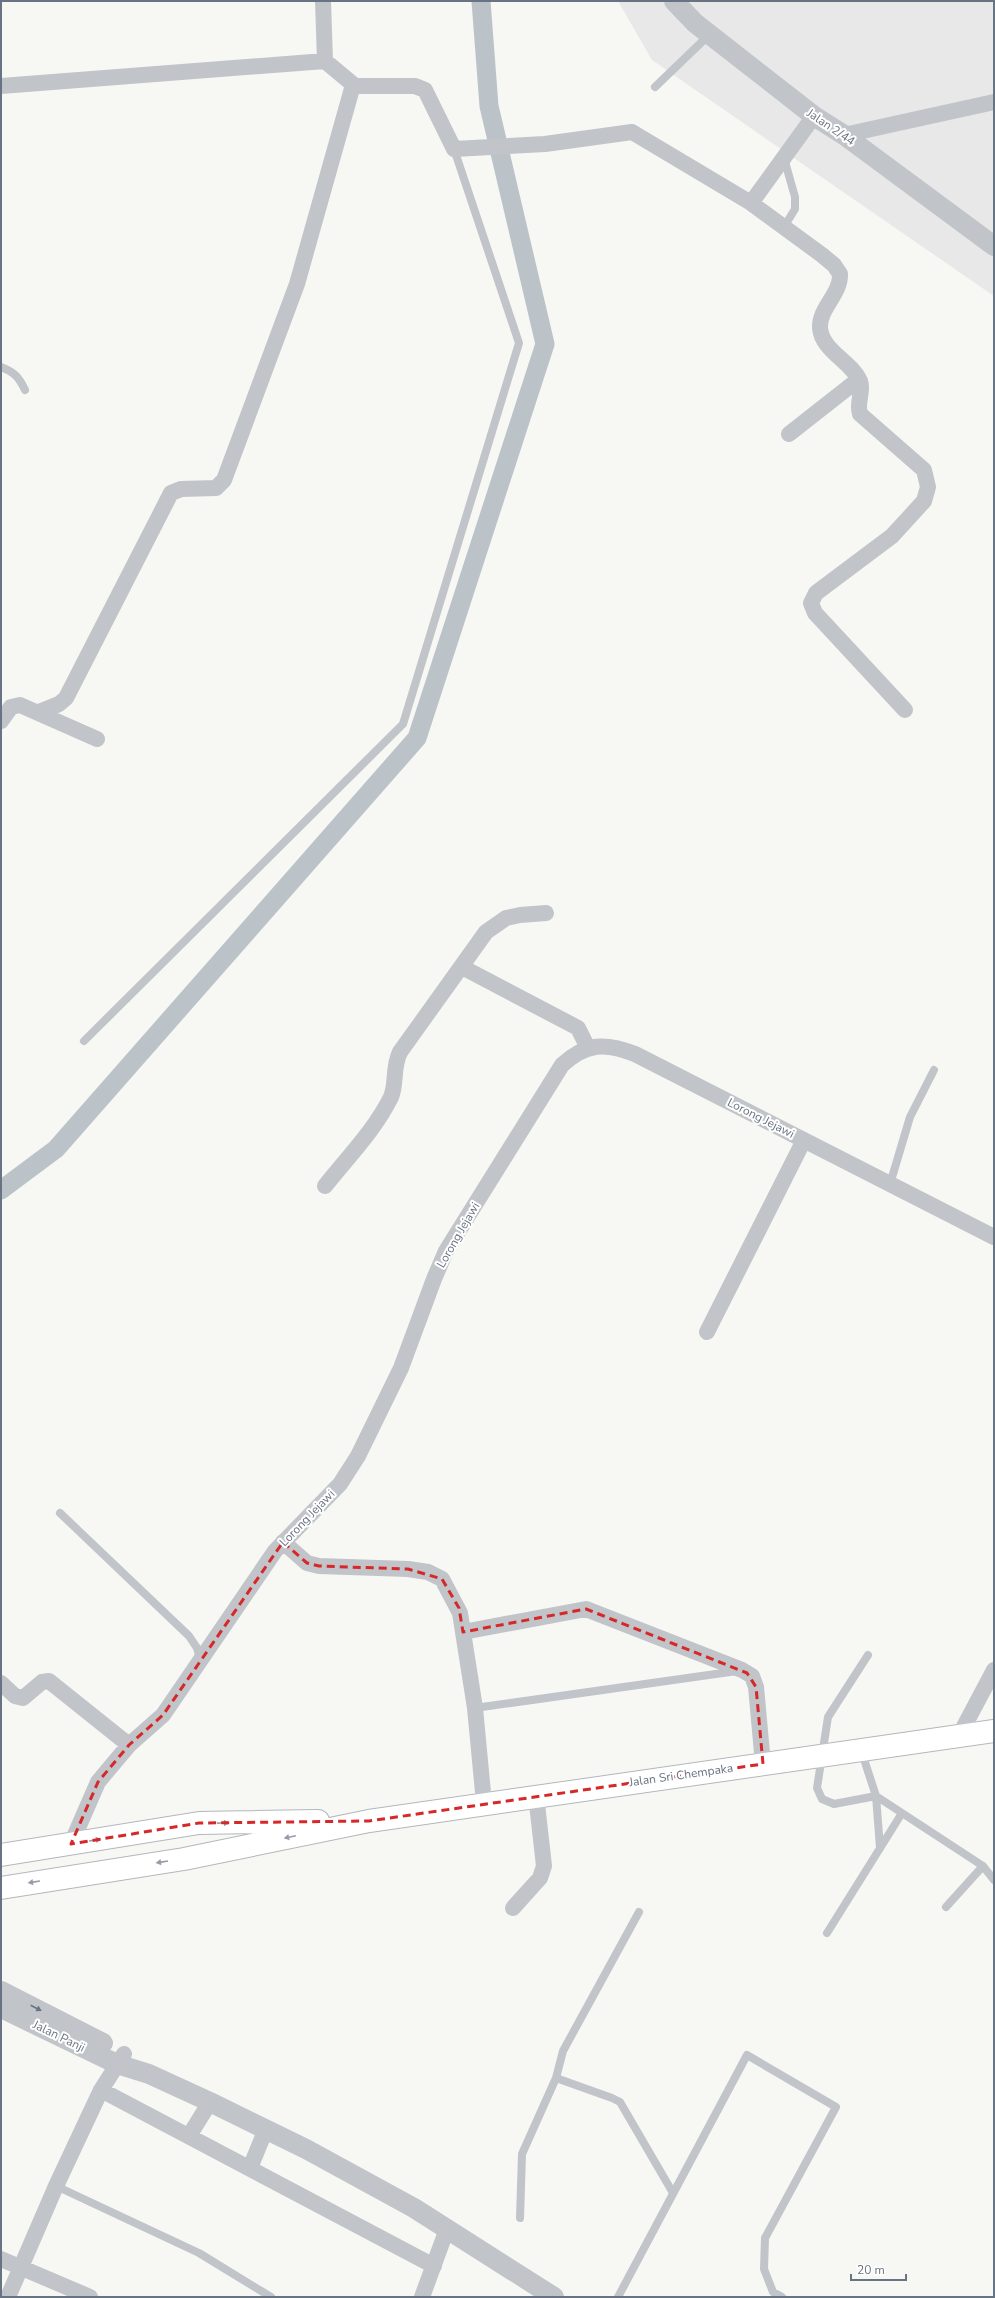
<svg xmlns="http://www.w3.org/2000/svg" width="995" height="2298" font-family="'Nunito Sans',sans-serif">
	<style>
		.built { fill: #e7e8e7 }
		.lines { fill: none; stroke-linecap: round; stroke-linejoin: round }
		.canal { stroke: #bbc3c9; stroke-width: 19 }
		.secondary-casing { stroke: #b3b7bc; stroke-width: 24 }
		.service { stroke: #c1c4c8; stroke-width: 8 }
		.minor { stroke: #c1c4c8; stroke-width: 16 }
		.tertiary { stroke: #c1c4c8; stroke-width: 20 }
		.secondary { stroke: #fff; stroke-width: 22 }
		.oneway { fill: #959da8 }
		.oneway2 { fill: #687383 }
		.marked { fill: none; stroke: #d62828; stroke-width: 3; stroke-dasharray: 8 5; stroke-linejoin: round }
		.labels { text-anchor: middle; stroke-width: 4; stroke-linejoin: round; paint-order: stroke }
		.street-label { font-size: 12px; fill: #687383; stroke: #fff }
	</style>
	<rect width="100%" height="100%" fill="#f7f7f4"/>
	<path class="built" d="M618 1H994V296L652 60Z"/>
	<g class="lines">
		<path class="canal" d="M1 1190 56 1149 417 738 545 344 489 106 481 1"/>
		<defs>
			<path id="secondary" d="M1 1855 199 1823 318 1821
				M1 1888 184 1859 369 1821 994 1731"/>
		</defs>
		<use href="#secondary" class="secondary-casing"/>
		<path class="service" d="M655 87 709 35
			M784 227 795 209V197L784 158
			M1 367C14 372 19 377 25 390
			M84 1041 403 724 519 343 454 149
			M890 1184 910 1117 934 1070
			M60 1513 189 1636 197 1648 200 1659
			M868 1655 828 1717 817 1788 822 1799 834 1804 876 1796 880 1848
			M475 1708 737 1671
			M861 1750 876 1796 983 1866 994 1880
			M946 1907 983 1866
			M827 1933 902 1813
			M556 2078 612 2098 620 2102 673 2193
			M56 2186 199 2253 271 2297
			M520 2218 522 2154 556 2078 563 2051 639 1912
			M618 2297 747 2055 836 2107 765 2238 764 2269 773 2292 782 2297"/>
		<path class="minor" d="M323 1 325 61
			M1 86 325 61 355 86H415L425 90 454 149 545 144 632 132 751 203 822 255 834 265 840 274C841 294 819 308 820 328 822 351 851 361 860 381 864 392 856 402 860 414L924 470 928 487 924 501 892 536 816 593 811 603 815 613 905 710
			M844 135 994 102
			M751 203 814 116
			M789 434 859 379
			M39 712 59 704 66 698 171 493 181 489 216 488 224 480 297 284 353 85
			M1 721 11 707 20 705 97 739
			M462 967 578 1028 588 1048
			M325 1186C347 1158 375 1130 391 1097 397 1083 392 1069 400 1052L486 932 506 918 520 915 546 913
			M707 1332 804 1140
			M283 1542 307 1563 319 1566 408 1569 428 1572 442 1579 460 1613 475 1708 484 1803
			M463 1632 586 1609 742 1670 752 1676 756 1687 763 1764
			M1 1683 15 1696 23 1698 42 1682 49 1681 129 1745
			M959 1736 994 1670
			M71 1844 98 1782 129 1745 163 1715 275 1551 340 1484 358 1456 401 1368 434 1279 446 1251 562 1065C586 1043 605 1042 635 1054L994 1237
			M513 1908 540 1878 544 1866 536 1795
			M101 2090 434 2266
			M189 2136 210 2102
			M250 2168 266 2129
			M1 2259 90 2297
			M8 2297 56 2186 101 2090 124 2054
			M422 2297 447 2229"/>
		<path class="tertiary" d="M674 1 695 23 814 116 844 135 994 246
			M1 1991 103 2043
			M1 2008 117 2064 149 2074 210 2102 306 2149 414 2208 554 2297"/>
		<use href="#secondary" class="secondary"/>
	</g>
	<defs><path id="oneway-solid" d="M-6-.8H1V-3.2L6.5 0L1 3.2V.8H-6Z"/></defs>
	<g class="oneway">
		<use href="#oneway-solid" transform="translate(223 1823) rotate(-1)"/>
		<use href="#oneway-solid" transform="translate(290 1837) rotate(168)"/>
		<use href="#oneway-solid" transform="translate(95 1840) rotate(-9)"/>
		<use href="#oneway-solid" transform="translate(162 1862) rotate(171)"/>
		<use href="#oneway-solid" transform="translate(34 1882) rotate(171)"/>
	</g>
	<use class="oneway2" href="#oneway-solid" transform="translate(36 2008) rotate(27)"/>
	<path class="marked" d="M283 1542 307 1563 319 1566 408 1569 442 1579 459 1608 463 1632 586 1609 747 1673 756 1687 763 1764 369 1821 199 1823 71 1844 98 1782 129 1745 163 1715Z"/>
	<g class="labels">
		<g class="street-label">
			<text transform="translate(831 127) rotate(34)" y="4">Jalan 2/44</text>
			<text transform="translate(761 1118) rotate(27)" y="4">Lorong Jejawi</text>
			<text transform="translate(458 1235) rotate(-60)" y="4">Lorong Jejawi</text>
			<text transform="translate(307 1518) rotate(-46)" y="4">Lorong Jejawi</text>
			<text transform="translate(681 1775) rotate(-8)" y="4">Jalan Sri Chempaka</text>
			<text transform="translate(59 2036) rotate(26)" y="4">Jalan Panji</text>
		</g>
	</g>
	<rect width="995" height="2298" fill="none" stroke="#687383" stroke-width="4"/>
	<path d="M851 2274v6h55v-6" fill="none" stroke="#687383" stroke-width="2"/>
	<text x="857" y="2274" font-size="12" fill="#687383" stroke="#ffffff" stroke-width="3" paint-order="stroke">20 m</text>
</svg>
